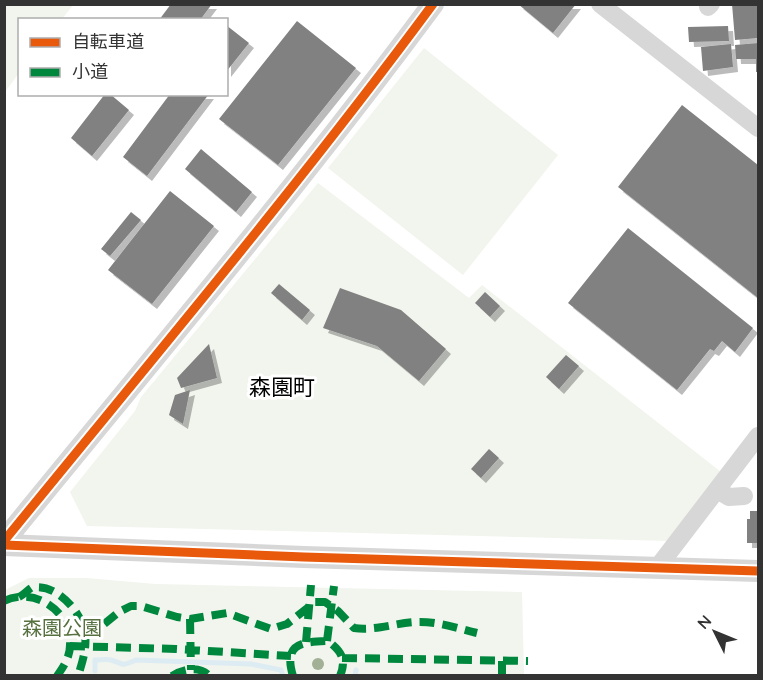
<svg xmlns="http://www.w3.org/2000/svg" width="763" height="680" font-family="Quicksand,'Noto Sans JP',sans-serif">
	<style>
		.green { fill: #f1f5ed }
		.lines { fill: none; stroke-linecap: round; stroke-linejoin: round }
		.stream { stroke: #ddebf3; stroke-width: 5 }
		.building { fill: #818181; filter: url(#shadow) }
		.minor { stroke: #d7d7d7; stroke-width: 18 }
		.tertiary { stroke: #d7d7d7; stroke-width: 22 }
		.quiet { stroke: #00873e; stroke-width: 8; stroke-dasharray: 15 8; stroke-linecap: butt }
		.cycleway-casing { stroke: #fff; stroke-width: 13 }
		.cycleway { stroke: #e8590c; stroke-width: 9 }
		.tree { fill: #a2b095 }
		.labels { text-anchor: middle; stroke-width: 6; stroke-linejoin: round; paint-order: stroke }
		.park-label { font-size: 20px; fill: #56703f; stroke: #fff }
		.quarter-label { font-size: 22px; fill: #000; stroke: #fff }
	</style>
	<defs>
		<filter id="shadow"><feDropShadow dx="5" dy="5" stdDeviation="0" flood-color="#0004"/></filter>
	</defs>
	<rect width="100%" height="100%" fill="#fff"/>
	<path class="green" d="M4 5H73L62 19 20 20 19 73 5 92Z
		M424 48 558 155 463 275 328 168Z
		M318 183 469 298 482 285 721 472 671 541 87 526 70 492 135 411 141 397Z
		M29 578H86L155 584 522 592 524 675H5V590Z"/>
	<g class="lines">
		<path class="stream" d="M95 671V660C100 660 107 659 111 660 125 664 120 667 136 660L251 664 281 670 283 676
			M355 676 356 670"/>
	</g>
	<path class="building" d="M171 4H212L200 20H159Z
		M518 4H576L553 33Z
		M732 4H758V38L735 40Z
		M297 21 356 68 278 165 219 119Z
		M226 25 249 43 226 72Z
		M728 26 729 41 689 42 688 27Z
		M758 43V72H756V59H736L735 45Z
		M731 44 733 67 703 71 701 47Z
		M105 94H110L129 110 92 156 71 138Z
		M170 94H209L147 176 123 157Z
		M682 105 758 165V298L618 187Z
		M201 149 252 192 236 212 185 169Z
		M170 191 214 226 152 304 108 270Z
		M131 212 141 220 110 256 101 249Z
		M628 228 753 328 735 352 722 341 714 351 710 349 677 390 568 303Z
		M279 284 310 310 302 320 271 293Z
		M340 288 401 310 446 349 419 381 377 346 323 328Z
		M485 292 500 306 490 317 475 303Z
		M209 344 217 378 181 388 177 378Z
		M566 355 579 366 559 389 546 377Z
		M190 390 183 424 169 415 175 395Z
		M489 449 499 458 481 478 471 469Z
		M750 511H758V543H747V519H750Z"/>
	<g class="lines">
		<path class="minor" d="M600 4 758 128
			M708 7 711 4
			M717 490 729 497 744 496
			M657 568 758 436"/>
		<path class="tertiary" d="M4 541C148 364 297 188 433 4
			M4 545 304 557 758 571"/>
		<path class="quiet" d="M19 597C23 595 28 590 31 588 54 582 79 609 84 629 88 645 83 660 78 676
			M4 601C35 586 72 612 70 645 70 657 64 666 57 676
			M190 619 191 670
			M84 634 98 629 119 612 131 606H141L177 617 190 619 227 613 271 629 287 624 315 602H325L338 611 354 628C375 631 395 623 416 622 436 621 457 628 477 633
			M327 641 334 586
			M306 642 311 585
			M70 646 176 649 291 656
			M342 658 528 661
			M172 676C182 669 200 665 209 676
			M293 676C283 643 302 642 328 641 341 651 347 659 340 676
			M502 676V661"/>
		<defs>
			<path id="cycleway" d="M4 541C148 364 297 188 433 4
				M4 545 304 557 758 571"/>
		</defs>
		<use href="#cycleway" class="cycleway-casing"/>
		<use href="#cycleway" class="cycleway"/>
	</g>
	<circle class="tree" cx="318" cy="664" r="6"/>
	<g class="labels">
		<g class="park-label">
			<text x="62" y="635">森園公園</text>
		</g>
		<g class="quarter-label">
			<text x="282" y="395">森園町</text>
		</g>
	</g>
	<rect width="763" height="680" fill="none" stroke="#333333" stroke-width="12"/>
	<rect x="18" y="18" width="210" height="78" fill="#ffffff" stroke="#adadad" stroke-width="1.5"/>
	<rect x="30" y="38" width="30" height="9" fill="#e8590c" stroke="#adadad" stroke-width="1.5"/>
	<text x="72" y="48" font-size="18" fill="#333333">自転車道</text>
	<rect x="30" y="68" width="30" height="9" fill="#00873e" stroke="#adadad" stroke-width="1.5"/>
	<text x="72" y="78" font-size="18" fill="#333333">小道</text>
	<g transform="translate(715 632) rotate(313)" stroke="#ffffff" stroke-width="4.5" paint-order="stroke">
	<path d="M0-4.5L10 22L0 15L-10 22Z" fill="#333333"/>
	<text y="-9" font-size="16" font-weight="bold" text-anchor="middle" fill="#333333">N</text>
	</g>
</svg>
